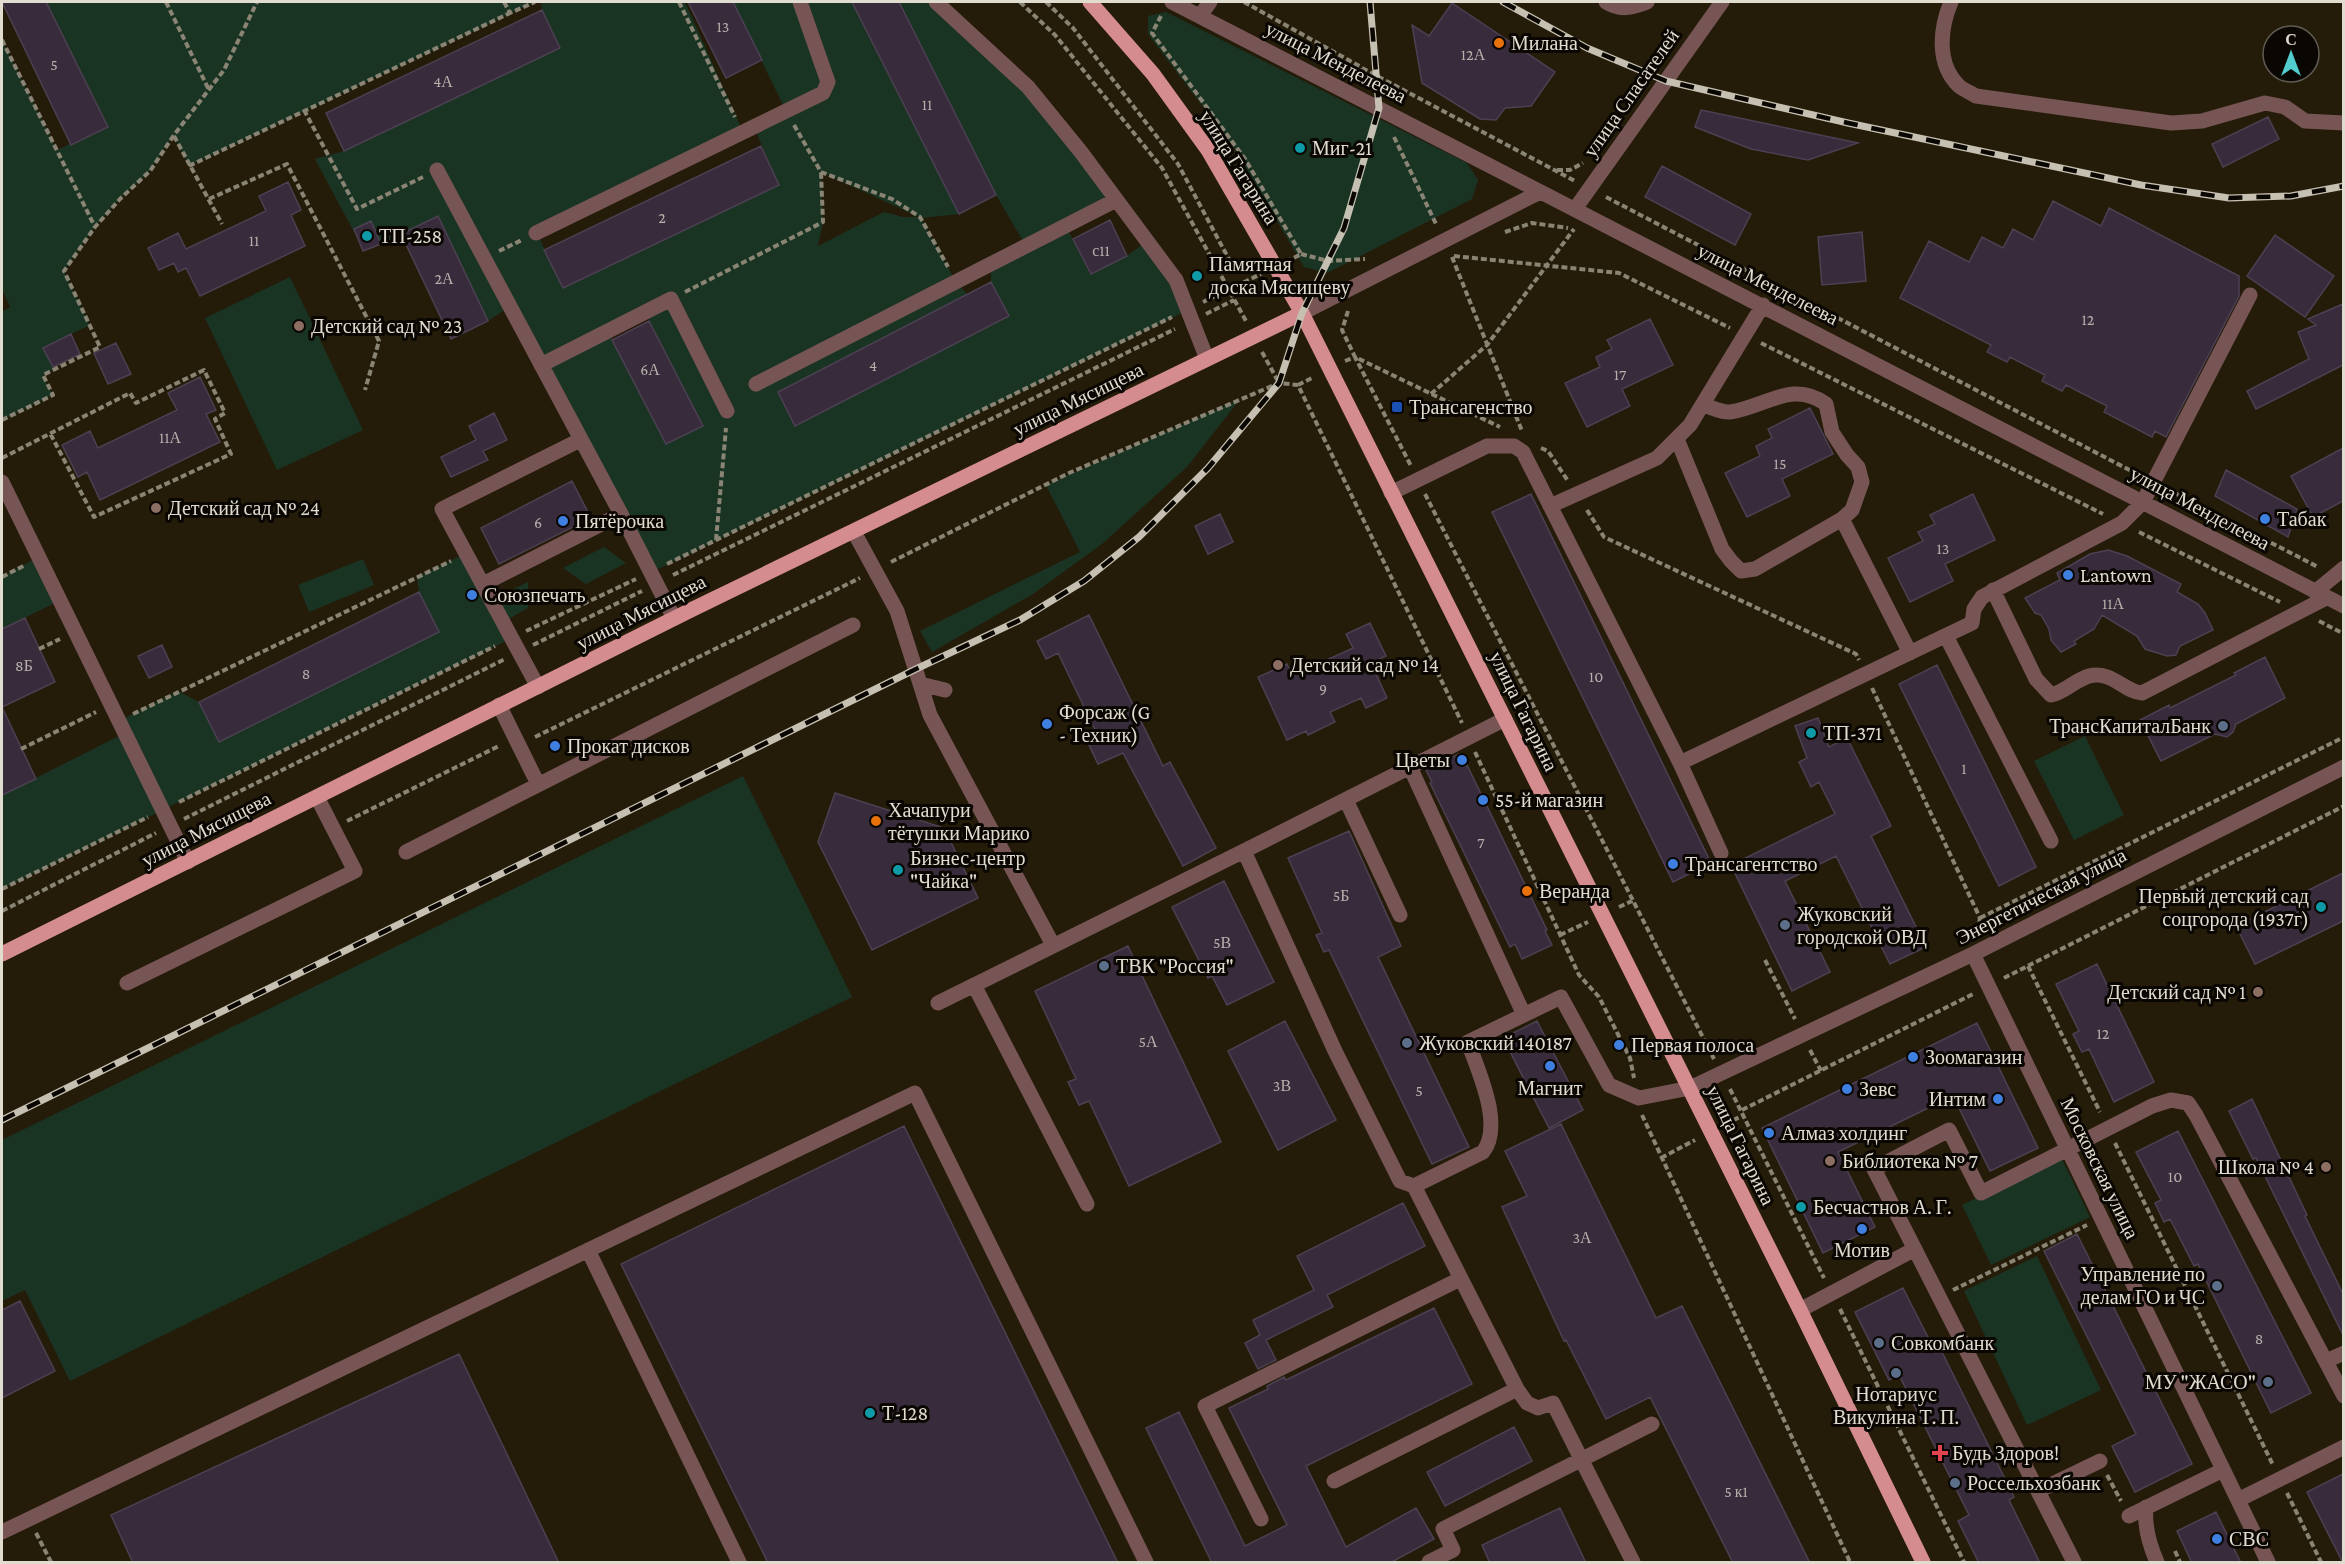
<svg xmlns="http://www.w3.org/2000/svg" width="2345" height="1564" font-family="'Crimson Pro',serif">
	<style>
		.green { fill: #1a3424; fill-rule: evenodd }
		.building { fill: #372b3c; stroke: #4d4052; stroke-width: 1.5 }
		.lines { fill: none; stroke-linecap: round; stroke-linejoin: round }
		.path { stroke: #8a8474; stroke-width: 4; stroke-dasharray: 6 3; stroke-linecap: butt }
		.minor { stroke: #785555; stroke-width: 15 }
		.major { stroke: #d58c8e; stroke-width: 15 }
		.rail-casing { stroke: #c6c0b3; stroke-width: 7 }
		.rail { stroke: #0a0702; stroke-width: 4.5; stroke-dasharray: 14; stroke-linecap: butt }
		.food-dot { fill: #e8710a; stroke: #0a0702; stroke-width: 2 }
		.culture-dot { fill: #0f9aa8; stroke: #0a0702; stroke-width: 2 }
		.education-dot { fill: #8d6e63; stroke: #0a0702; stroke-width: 2 }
		.transit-dot { fill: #1a4fb4; stroke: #0a0702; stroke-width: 2 }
		.shop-dot { fill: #3f7fe0; stroke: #0a0702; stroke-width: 2 }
		.service-dot { fill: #5c6f8a; stroke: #0a0702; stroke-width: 2 }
		.health-dot { fill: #e0444e; stroke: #0a0702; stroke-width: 2 }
		.labels { text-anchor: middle; stroke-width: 6; stroke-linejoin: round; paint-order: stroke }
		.number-label { font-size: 16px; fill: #b6b0ab }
		.poi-label { font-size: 20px; fill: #e1dcd0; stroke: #0a0702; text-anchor: start }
		.street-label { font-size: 20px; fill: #e1dcd0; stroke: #0a0702 }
	</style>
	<rect width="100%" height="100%" fill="#241c09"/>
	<path class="green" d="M46 2H535L189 166 173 136 150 171 120 199 95 227 64 271 90 325 43 348 54 369 43 376 53 395 2 420V312L10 307 2 289V40L57 150 108 126Z
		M541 2H685L743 132 537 233 563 288 779 185 754 127 786 111 733 2H852L959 214 921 218 956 282 968 295 795 426 1008 316 991 282V264L1026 246 996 195 899 2H936L1028 87 1116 200 1066 226 1090 274 1127 256 1147 241 1188 310 650 573 509 307 488 321 438 216 381 244 371 221 354 232 315 159 344 151 560 48 542 10ZM821 172 919 217H903L884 212 818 246 823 222ZM647 312 649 321 703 425 666 444 612 340 609 331Z
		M1166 12 1467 163 1478 180 1472 199 1327 273 1304 267 1235 149 1148 34V16Z
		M290 277 363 430 277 470 205 318Z
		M1240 399 1187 467 1102 544 1033 594 932 652 920 631 1080 552 1046 485Z
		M604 547 626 563 586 584 563 568Z
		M466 553 491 600 528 582V608L503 622 512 638 2 889V795L125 733 119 721 178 691 199 702 219 741 439 632 419 592 417 577Z
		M38 557 59 601 2 629V577Z
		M363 559 374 585 309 612 298 585Z
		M2085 736 2124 815 2074 840 2034 761Z
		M743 776 852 997 70 1381 25 1290 2 1301V1140Z
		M2061 1157 2090 1217 1991 1265 1962 1205Z
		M2037 1256 2101 1390 2027 1425 1964 1291Z"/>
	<path class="building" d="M2 2H46L108 127 71 145Z
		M688 2H733L762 60 726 78Z
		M852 2H899L996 195 959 214Z
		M1452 3 1555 72 1531 106 1505 108 1496 120 1480 119 1422 83 1412 25 1429 36Z
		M542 10 560 48 344 151 326 113Z
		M1701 110 1858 143 1808 160 1751 149 1695 127Z
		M2268 117 2279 139 2223 167 2212 144Z
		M761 146 779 185 563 288 544 250Z
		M1662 166 1751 214 1735 245 1645 197Z
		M288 182 301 210 291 215 305 246 200 296 186 268 178 272 174 263 159 270 148 248 178 233 186 249 266 211 259 196Z
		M2053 201 2101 226 2109 208 2239 276V296L2166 437 2155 431 2152 437 2104 412 2107 406 2066 385 2062 391 2042 381 2045 375 2010 357 2007 362 1987 352 1991 345 1900 298 1929 241 1969 262 1982 237 2003 248 2013 229 2033 240Z
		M438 216 488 321 451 339 401 234Z
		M1110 220 1127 256 1091 274 1073 239Z
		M371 221 381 244 363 251 354 229Z
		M1862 232 1866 281 1822 285 1818 237Z
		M2275 235 2334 276 2305 317 2247 276Z
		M991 282 1009 316 795 426 778 392Z
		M2343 304V365L2256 409 2247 391 2309 359 2298 332 2316 325 2308 319Z
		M1650 319 1673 365 1622 389 1630 406 1587 427 1565 383 1600 367 1596 357 1612 349 1607 340Z
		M649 321 703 426 666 444 612 340Z
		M71 334 80 354 53 367 43 348Z
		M116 343 131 374 108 384 94 353Z
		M200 377 216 410 206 414 220 442 100 500 87 472 78 477 62 445 90 431 98 448 177 410 168 393Z
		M1810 408 1833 454 1782 479 1790 496 1747 517 1725 473 1760 456 1756 446 1772 438 1768 429Z
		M494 413 507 440 483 451 488 460 451 477 441 457 476 440 469 426Z
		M2343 448V501L2313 517 2291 476Z
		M2226 470 2297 509 2288 537 2215 496Z
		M572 481 591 518 499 564 481 528Z
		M1531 494 1711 863 1673 882 1492 512Z
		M1973 494 1995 540 1945 564 1953 581 1910 602 1888 558 1923 541 1918 532 1935 524 1930 515Z
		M1220 514 1233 542 1208 554 1195 526Z
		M2108 550 2127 556 2181 584 2177 592 2198 604 2205 613 2213 630 2180 646 2176 655 2167 656 2145 649 2137 636 2102 615 2094 629 2074 641 2076 644 2061 652 2051 640 2049 629 2041 615 2035 613 2025 598 2060 580 2057 573 2090 554Z
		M419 592 439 632 219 742 199 702Z
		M1089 615 1163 766 1170 762 1216 848 1183 866 1123 753 1098 764 1089 745 1100 740 1058 653 1046 659 1037 641Z
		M25 618 55 682 2 707V629Z
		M1370 623 1386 656 1371 663 1387 698 1366 708 1361 698 1330 712 1335 722 1308 735 1306 731 1287 740 1258 677 1287 664 1292 676 1353 648 1346 634Z
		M162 645 172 667 149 678 138 656Z
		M2265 657 2285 698 2236 724 2233 732 2227 737 2215 734 2161 761 2140 720 2169 705 2170 708 2236 675 2234 673Z
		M1937 665 2036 867 1999 886 1899 684Z
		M2 707 36 779 2 795Z
		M1818 718 1829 747 1847 738 1891 826 1871 836 1926 947 1890 964 1836 856 1785 881 1830 972 1792 991 1731 865 1835 814 1819 782 1811 787 1799 762 1807 758 1795 726Z
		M1459 754 1465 766 1467 765 1547 930 1545 931 1552 945 1522 959 1515 944 1510 947 1430 783 1432 782 1426 770Z
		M835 793 944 828 978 898 872 950 818 842Z
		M1349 831 1401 946 1378 957 1469 1147 1432 1164 1329 950 1324 952 1316 935 1322 933 1288 858Z
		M2343 873V921L2255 964 2236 926Z
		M1224 881 1274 982 1227 1005 1212 976 1208 978 1172 907Z
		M1128 946 1221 1142 1129 1186 1089 1101 1079 1105 1068 1082 1076 1079 1035 991Z
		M2097 964 2154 1082 2114 1102 2089 1049 2082 1052 2073 1034 2079 1031 2056 984Z
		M1285 1021 1336 1120 1278 1150 1228 1051Z
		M1537 1021 1583 1110 1549 1128 1503 1038Z
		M1977 1023 2038 1148 1990 1171 1953 1096 1920 1112 1838 1152 1875 1227 1823 1253 1762 1128Z
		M2252 1099 2307 1215 2305 1216 2343 1294V1335L2256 1158 2253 1159 2229 1111Z
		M1561 1124 1656 1318 1682 1306 1810 1563H1733L1650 1397 1606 1419 1566 1340 1564 1341 1502 1207 1527 1196 1505 1151Z
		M904 1126 1118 1563H768L621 1264Z
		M2178 1131 2311 1393 2271 1413 2198 1264 2194 1266 2170 1219 2164 1222 2155 1203 2161 1200 2136 1152Z
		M1403 1203 1425 1246 1327 1295 1333 1307 1266 1340 1276 1360 1258 1369 1245 1343 1260 1335 1253 1320 1314 1290 1297 1256Z
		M2077 1234 2192 1464 2135 1492 2112 1446 2136 1434 2044 1251Z
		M1903 1288 1936 1353 1941 1350 2014 1497 2009 1500 2040 1563H1979L1958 1521 1969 1515 1899 1375 1889 1380 1855 1312Z
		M20 1301 55 1371 2 1398V1310Z
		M1434 1308 1472 1384 1306 1466 1346 1547 1416 1508 1434 1539 1390 1563H1212L1146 1428 1179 1412 1245 1546 1287 1525 1229 1408 1268 1389 1267 1386 1284 1377 1286 1380Z
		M459 1354 559 1563H133L111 1515Z
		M1514 1427 1532 1461 1445 1506 1427 1472Z
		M2343 1474V1563L2307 1492Z
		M1560 1508 1586 1563H1490L1482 1545Z
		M2216 1512 2241 1563H2192L2177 1531Z"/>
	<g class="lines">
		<path class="path" d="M166 2 209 90
			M504 2 510 13 535 2
			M679 2 735 117
			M1020 2 1055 35 1162 168 1246 321
			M1046 2 1073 28 1178 164 1232 265 1220 273
			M1244 2 1361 67 1368 81
			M1161 16 1152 33 1245 159 1301 254 1290 260
			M2 40 95 227
			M1362 68 1575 181
			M304 110 357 209 423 177
			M794 125 821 172 892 199 920 217 948 267
			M174 136 222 224
			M1394 137 1436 224
			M189 166 510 13
			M1557 170H1570L1583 163
			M1606 197 2139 475
			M209 199 287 164 379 341 365 390
			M1505 232 1532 223 1568 228
			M499 251 522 240
			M1301 254 1328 261 1365 259
			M1454 256 1619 273 1730 328
			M1452 257 1522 431
			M685 292 823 222 821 172
			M1203 302 1261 274
			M1348 311 1342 330 1355 357 1500 427
			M1206 314 1234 300
			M1761 343 2103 514
			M1262 352 1279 383
			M1345 361 1355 357 1411 466
			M1298 385 1314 377
			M1431 394 1487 345 1574 229
			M2 420 53 395 43 375 100 347 64 271 95 227 120 199 150 171 174 135 224 70 257 2
			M1541 448 1548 451 1568 481
			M2 458 130 393 136 403 204 370 225 413 215 419 231 454 94 517 50 433
			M2167 489 2318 567
			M1425 494 1714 1059
			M1587 510 1604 537 1856 654 1859 660
			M2139 532 2280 602
			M716 540 726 428
			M891 562 1069 473 1279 383 1298 385 1462 723
			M667 564 1172 317
			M673 575 1175 329
			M2 577 25 565
			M2319 621 2344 634
			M526 631 636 579
			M533 645 642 591
			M39 649 60 639
			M1872 688 1980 918 1977 933
			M133 714 451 561
			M535 737 860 578
			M21 749 96 712
			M1475 752 1579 975 1599 997 1630 1058 1634 1078
			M179 802 495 646
			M184 819 505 659
			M347 821 499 746
			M2 889 148 817
			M1619 907 1634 900
			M2 911 156 833
			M1980 918 2344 737
			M1560 935 1588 922
			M1765 960 1795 1019
			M2028 966 2100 1112
			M2004 978 2344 806
			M1810 1050 1821 1071
			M1730 1089 1824 1278
			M1742 1110 1973 994
			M1642 1115 1850 1562
			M1725 1124 1744 1115
			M2115 1143 2273 1465
			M1661 1158 1695 1140
			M1953 1290 2087 1225
			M1840 1309 1964 1562
			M2107 1475 2121 1501
			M2287 1493 2321 1562
			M36 1533 51 1562
			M2175 1551 2180 1562"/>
		<path class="minor" d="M936 2 1028 87 1081 152 1176 280 1207 359
			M1172 2 2344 606
			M1606 2C1620 11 1632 8 1647 2
			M1951 2C1940 28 1936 64 1959 86 1964 90 1971 93 1976 96L2171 123 2202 121 2265 103 2285 107 2305 121 2344 123
			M1200 16 1210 2
			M437 170 621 514 674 618
			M1575 209 1722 2
			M536 233 823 93 828 82 800 2
			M1302 313 1540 192
			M541 365 671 299 727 411
			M756 384 1116 200
			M1677 439 1722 549 1731 561 1741 571 1755 569 1842 519 1852 510 1862 482 1858 467 1847 455 1832 432 1826 404C1792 379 1764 408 1730 412 1722 413 1711 407 1703 405
			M2 482 188 862
			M1391 493 1487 446H1514L1523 452 1680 763 1721 853
			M1550 506 1657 458 1690 425 1763 305
			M1842 519 1910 653
			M854 532 897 611 930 715 1053 945
			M483 584 621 514
			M1993 590 2036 679 2051 695C2065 692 2075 680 2089 676 2111 670 2125 692 2142 693L2326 598
			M2315 592 2344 568
			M1946 636 2051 841
			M920 684 945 690
			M538 687 442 509 580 440
			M499 705 538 784
			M1505 719 1244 851 1335 1051 1400 1181 1414 1186 1517 1389 1527 1403 1538 1408 1553 1403 1633 1562
			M1680 763 1972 623 1974 609 1982 597 2122 523 2143 502 2250 295
			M1410 767 1524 1015
			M1346 800 1400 915
			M406 852 853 625
			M1973 954 2268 1562
			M127 983 355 871 317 797
			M974 985 1087 1204
			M938 1003 1244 851
			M1414 1186 1483 1152C1504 1125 1478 1071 1468 1042L1561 997 1609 1085 1639 1098 1690 1088 1973 954 2344 767
			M588 1250 739 1562
			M1800 1310 1915 1249
			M2326 1361 2344 1353
			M1334 1481 1517 1389
			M2038 1491 2100 1461
			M2238 1500 2344 1447
			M2146 1507C2144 1527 2149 1544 2157 1562
			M2129 1516 2223 1470
			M1261 1519 1205 1406 1460 1279
			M2 1532 915 1093 1146 1562
			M1429 1562 1453 1550 1443 1529 1652 1424
			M2074 1562 1874 1169 1949 1130 1981 1193 2152 1106 2171 1100 2188 1103 2196 1115 2344 1396"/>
		<path class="major" d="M1090 2 1153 74 1208 150 1302 313 1800 1310 1923 1562
			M2 954 695 608 1302 313"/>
		<defs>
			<path id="rail" d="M1503 2 1587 48 1666 81 1848 123 2141 185 2229 198 2291 196 2344 186
				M2 1120 916 669 1020 620 1084 581 1139 537 1208 468 1279 383 1302 313 1344 228 1379 108 1370 2"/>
		</defs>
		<use href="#rail" class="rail-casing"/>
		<use href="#rail" class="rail"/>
	</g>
	<g class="food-dot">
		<circle cx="1499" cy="43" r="6"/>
		<circle cx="876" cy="821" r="6"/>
		<circle cx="1527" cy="891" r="6"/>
	</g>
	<g class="culture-dot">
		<circle cx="1300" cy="148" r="6"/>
		<circle cx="367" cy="236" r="6"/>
		<circle cx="1197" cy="276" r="6"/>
		<circle cx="1811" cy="733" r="6"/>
		<circle cx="898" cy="870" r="6"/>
		<circle cx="2321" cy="907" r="6"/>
		<circle cx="1801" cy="1207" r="6"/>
		<circle cx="870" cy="1413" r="6"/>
	</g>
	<g class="education-dot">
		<circle cx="299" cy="326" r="6"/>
		<circle cx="156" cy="508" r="6"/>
		<circle cx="1278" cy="665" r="6"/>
		<circle cx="2258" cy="992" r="6"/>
		<circle cx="1830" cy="1161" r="6"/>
		<circle cx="2326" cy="1167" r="6"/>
	</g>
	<rect class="transit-dot" x="1391" y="401" width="12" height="12" rx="3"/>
	<g class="shop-dot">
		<circle cx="2265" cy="519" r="6"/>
		<circle cx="563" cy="521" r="6"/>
		<circle cx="2068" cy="575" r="6"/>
		<circle cx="472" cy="595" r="6"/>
		<circle cx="1047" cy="724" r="6"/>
		<circle cx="555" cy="746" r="6"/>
		<circle cx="1462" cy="760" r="6"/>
		<circle cx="1483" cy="800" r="6"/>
		<circle cx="1673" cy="864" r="6"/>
		<circle cx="1619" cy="1045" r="6"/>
		<circle cx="1913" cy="1057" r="6"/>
		<circle cx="1550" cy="1066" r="6"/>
		<circle cx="1847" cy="1089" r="6"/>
		<circle cx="1998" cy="1099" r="6"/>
		<circle cx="1769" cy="1133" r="6"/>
		<circle cx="1862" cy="1229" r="6"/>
		<circle cx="2217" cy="1539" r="6"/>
	</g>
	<g class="service-dot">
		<circle cx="2223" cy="726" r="6"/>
		<circle cx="1785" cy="925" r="6"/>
		<circle cx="1104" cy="966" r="6"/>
		<circle cx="1407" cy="1043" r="6"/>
		<circle cx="2217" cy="1286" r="6"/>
		<circle cx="1879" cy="1343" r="6"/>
		<circle cx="1896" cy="1373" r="6"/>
		<circle cx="2268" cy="1382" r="6"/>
		<circle cx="1955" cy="1483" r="6"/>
	</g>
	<path class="health-dot" d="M1937 1444h6v6h6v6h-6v6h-6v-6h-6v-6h6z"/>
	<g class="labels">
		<g class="number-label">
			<text x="723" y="32">13</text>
			<text x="1473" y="60">12А</text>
			<text x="54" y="70">5</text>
			<text x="443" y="87">4А</text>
			<text x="927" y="110">11</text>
			<text x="662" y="223">2</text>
			<text x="254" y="246">11</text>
			<text x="1101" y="256">с11</text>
			<text x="444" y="284">2А</text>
			<text x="2088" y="325">12</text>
			<text x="873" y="371">4</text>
			<text x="650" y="375">6А</text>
			<text x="1620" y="380">17</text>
			<text x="170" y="443">11А</text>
			<text x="1780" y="469">15</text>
			<text x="538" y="528">6</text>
			<text x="1943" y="554">13</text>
			<text x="2113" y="609">11А</text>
			<text x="24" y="671">8Б</text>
			<text x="306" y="679">8</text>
			<text x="1596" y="682">10</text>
			<text x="1323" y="694">9</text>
			<text x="1964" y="774">1</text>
			<text x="1481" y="848">7</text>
			<text x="1341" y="901">5Б</text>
			<text x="1222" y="948">5В</text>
			<text x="2103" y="1039">12</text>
			<text x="1148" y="1047">5А</text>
			<text x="1282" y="1091">3В</text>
			<text x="1419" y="1096">5</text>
			<text x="2175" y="1182">10</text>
			<text x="1582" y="1243">3А</text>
			<text x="2259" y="1344">8</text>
			<text x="1736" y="1497">5 к1</text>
		</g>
		<g class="poi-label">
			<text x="1511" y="50">Милана</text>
			<text x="1312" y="155">Миг-21</text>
			<text x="379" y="243">ТП-258</text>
			<text x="1209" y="271">Памятная<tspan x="1209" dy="23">доска Мясищеву</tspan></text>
			<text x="311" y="333">Детский сад № 23</text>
			<text x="1409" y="414">Трансагенство</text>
			<text x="168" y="515">Детский сад № 24</text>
			<text x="2277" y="526">Табак</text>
			<text x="575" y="528">Пятёрочка</text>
			<text x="2080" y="582">Lantown</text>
			<text x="484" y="602">Союзпечать</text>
			<text x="1290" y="672">Детский сад № 14</text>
			<text x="1059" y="719">Форсаж (G<tspan x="1059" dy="23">- Техник)</tspan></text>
			<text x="2211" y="733" text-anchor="end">ТрансКапиталБанк</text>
			<text x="1823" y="740">ТП-371</text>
			<text x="567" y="753">Прокат дисков</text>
			<text x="1450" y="767" text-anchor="end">Цветы</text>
			<text x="1495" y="807">55-й магазин</text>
			<text x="888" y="817">Хачапури<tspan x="888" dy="23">тётушки Марико</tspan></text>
			<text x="910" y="865">Бизнес-центр<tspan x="910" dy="23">"Чайка"</tspan></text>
			<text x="1685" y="871">Трансагентство</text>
			<text x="1539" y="898">Веранда</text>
			<text x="2309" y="903" text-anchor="end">Первый детский сад<tspan x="2309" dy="23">соцгорода (1937г)</tspan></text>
			<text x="1797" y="921">Жуковский<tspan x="1797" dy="23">городской ОВД</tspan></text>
			<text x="1116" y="973">ТВК "Россия"</text>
			<text x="2246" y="999" text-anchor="end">Детский сад № 1</text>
			<text x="1419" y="1050">Жуковский 140187</text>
			<text x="1631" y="1052">Первая полоса</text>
			<text x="1925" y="1064">Зоомагазин</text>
			<text x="1550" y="1095" text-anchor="middle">Магнит</text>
			<text x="1859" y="1096">Зевс</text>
			<text x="1986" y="1106" text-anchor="end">Интим</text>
			<text x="1781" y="1140">Алмаз холдинг</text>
			<text x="1842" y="1168">Библиотека № 7</text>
			<text x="2314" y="1174" text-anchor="end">Школа № 4</text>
			<text x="1813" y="1214">Бесчастнов А. Г.</text>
			<text x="1862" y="1257" text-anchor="middle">Мотив</text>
			<text x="2205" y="1281" text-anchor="end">Управление по<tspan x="2205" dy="23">делам ГО и ЧС</tspan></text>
			<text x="1891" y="1350">Совкомбанк</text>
			<text x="2256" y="1389" text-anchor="end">МУ "ЖАСО"</text>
			<text x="1896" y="1401" text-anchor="middle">Нотариус<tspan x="1896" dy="23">Викулина Т. П.</tspan></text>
			<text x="882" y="1420">Т-128</text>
			<text x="1952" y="1460">Будь Здоров!</text>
			<text x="1967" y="1490">Россельхозбанк</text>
			<text x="2229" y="1546">СВС</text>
		</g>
		<g class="street-label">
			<text transform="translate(1336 62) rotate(27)" y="7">улица Менделеева</text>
			<text transform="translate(1631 93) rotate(-55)" y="7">улица Спасателей</text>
			<text transform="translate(1239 167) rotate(58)" y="7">улица Гагарина</text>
			<text transform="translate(1768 284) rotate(27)" y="7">улица Менделеева</text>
			<text transform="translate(1078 399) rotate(-26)" y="7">улица Мясищева</text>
			<text transform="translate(2200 508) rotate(28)" y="7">улица Менделеева</text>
			<text transform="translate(641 612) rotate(-27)" y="7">улица Мясищева</text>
			<text transform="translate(1524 711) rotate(64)" y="7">улица Гагарина</text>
			<text transform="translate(206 829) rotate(-27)" y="7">улица Мясищева</text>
			<text transform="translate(2041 896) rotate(-27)" y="7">Энергетическая улица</text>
			<text transform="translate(1741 1145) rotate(64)" y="7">улица Гагарина</text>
			<text transform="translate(2100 1168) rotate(64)" y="7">Московская улица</text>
		</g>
	</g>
	<rect width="2345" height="1564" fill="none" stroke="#e1dcd0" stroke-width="6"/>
	<g transform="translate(2291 54)"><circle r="28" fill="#0a0702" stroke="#605c54" stroke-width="1.5"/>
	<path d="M0-4.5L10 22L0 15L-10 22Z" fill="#52cdce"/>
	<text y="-9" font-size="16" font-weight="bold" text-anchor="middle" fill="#e1dcd0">С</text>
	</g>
</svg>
